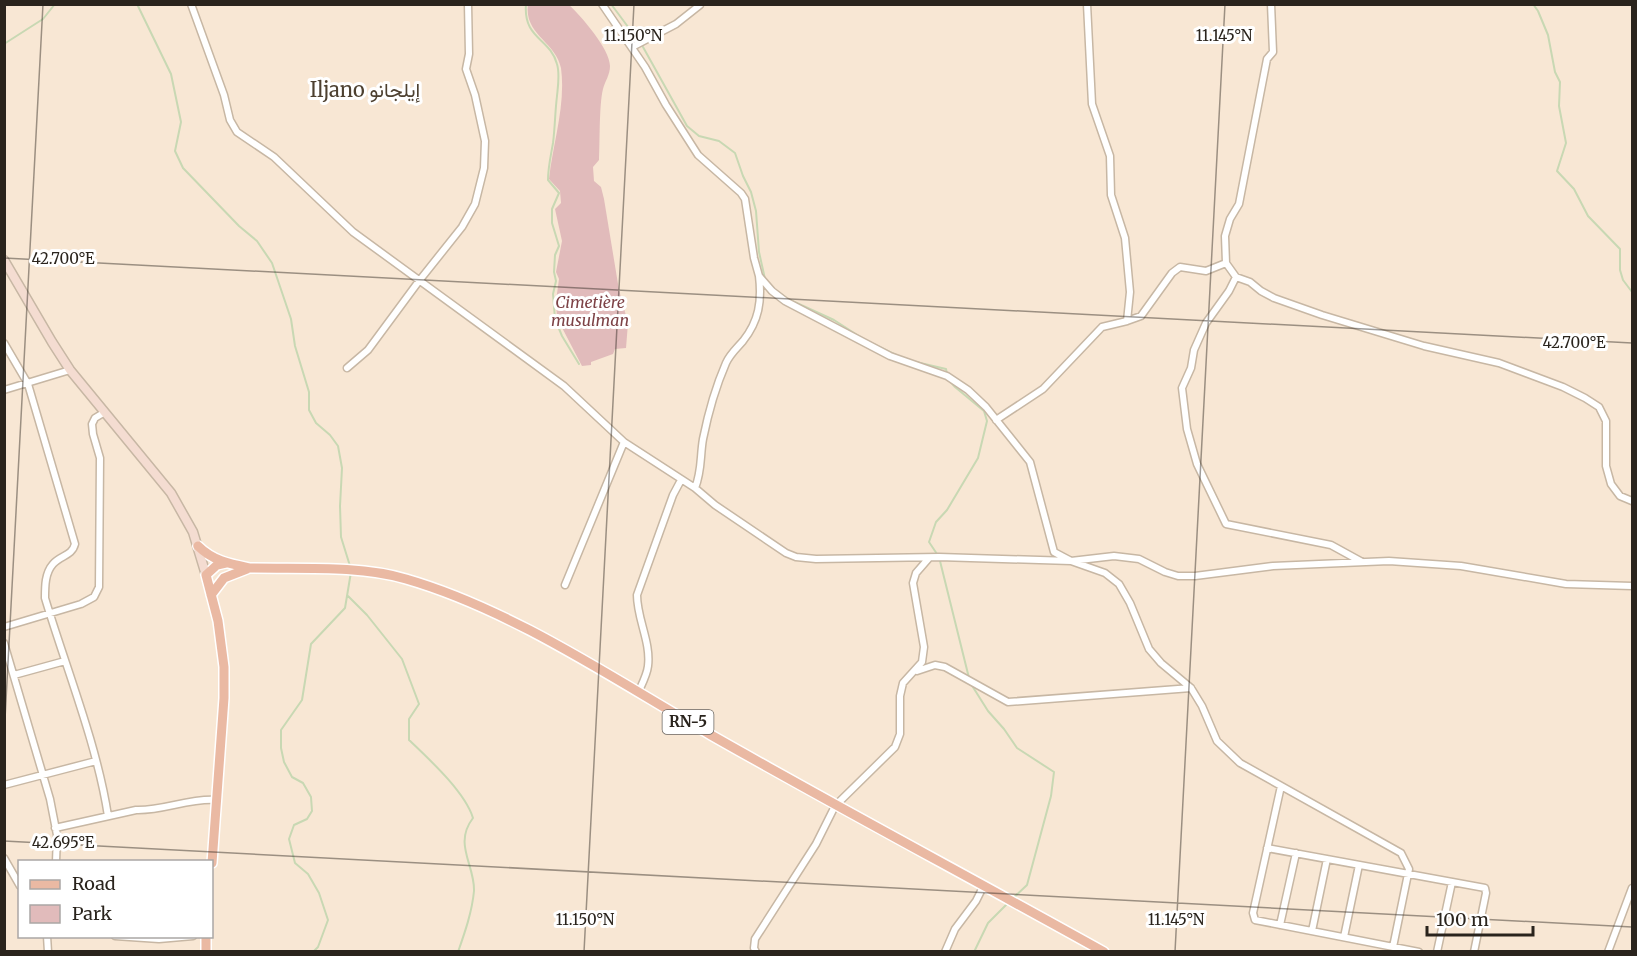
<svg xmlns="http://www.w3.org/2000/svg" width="1637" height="956" font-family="Merriweather,Vazirmatn,serif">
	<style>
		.green { fill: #e1bbbb }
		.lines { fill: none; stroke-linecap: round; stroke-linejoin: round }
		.stream { stroke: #c8d8b3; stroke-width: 2 }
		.street-casing { stroke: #c7b7a4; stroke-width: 9 }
		.secondary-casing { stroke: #c7b7a4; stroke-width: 11 }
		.primary-casing { stroke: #fff; stroke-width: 12 }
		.street { stroke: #fff; stroke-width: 6 }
		.secondary { stroke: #f4dcd1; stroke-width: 8 }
		.primary { stroke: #eab9a3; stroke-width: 9 }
		.ticks { fill: none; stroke: #2a241d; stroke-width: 1.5; stroke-opacity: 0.45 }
		.labels { text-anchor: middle; stroke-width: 6; stroke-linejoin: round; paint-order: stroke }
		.shield { fill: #fff; stroke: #6a6661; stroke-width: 1.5 }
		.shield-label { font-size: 15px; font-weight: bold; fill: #2a241d }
		.park-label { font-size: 16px; font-style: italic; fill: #7d4246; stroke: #fff }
		.quarter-label { font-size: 20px; fill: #4d4030; stroke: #fff }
		.ticks-label { font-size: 15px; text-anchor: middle; fill: #2a241d; stroke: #fff; stroke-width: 6; stroke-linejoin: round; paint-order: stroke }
	</style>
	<rect width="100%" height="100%" fill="#f8e7d4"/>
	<path class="green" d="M528 5H569C581 16 610 49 610 66 610 75 605 81 603 89 599 105 600 141 599 160L593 167 594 181 601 187 604 199 619 290 628 323 626 348 615 349 613 354 591 362V365L582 366 557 318 556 301 559 279 556 272 562 241 555 209 561 203 560 191 549 179C553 143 566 105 561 68 556 42 524 34 528 5Z"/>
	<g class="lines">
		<path class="stream" d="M137 4 171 74 181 122 175 151 183 168 239 226 257 241 272 263 291 319 295 346 309 392V410L316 423 330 435 338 446 342 468 340 506 341 537 350 566
			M526 4C523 39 550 38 557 64 560 74 558 86 557 96 555 112 555 128 553 143 551 155 548 167 548 180L559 193 552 209V223L559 246 555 255 554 272 556 281 553 294 555 319 562 336 579 364
			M611 4 643 47 687 126 699 136 719 141 735 153 743 176 751 192 756 211 759 252 765 279
			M1533 4 1538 11 1548 35 1555 72 1560 82 1559 106 1566 143 1557 171 1574 189 1588 216 1620 249V270L1623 280 1632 292
			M4 44 43 19 55 4
			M777 291 788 299 834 320 865 340 896 355
			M916 362 946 369 947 374
			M949 380 955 387 984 411 987 421 978 458 947 510 936 522 929 542 939 557 969 678
			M348 596 367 615 402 659 419 704 409 719V740C429 759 465 792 473 818 453 844 475 865 474 891 472 912 465 932 458 952
			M971 684 988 711 1004 729 1017 748 1054 772 1051 796 1027 885 1012 899
			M313 952 318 947 328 920 319 893 308 874 295 863 289 839 294 825 307 819 312 811 311 797 303 783 292 777 284 762 281 748V730L302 700 311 644 345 608 351 572
			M974 952 988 923 1008 903"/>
		<defs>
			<path id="street" d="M191 4 224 95 230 120 237 132 274 157 353 232 564 386 624 442 695 488 715 505 786 553 796 557 816 559 939 557 1071 561 1114 556 1139 559 1165 572 1178 576H1195L1273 566 1389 561 1461 566 1566 584 1632 586
				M602 4 645 67 666 105 698 155 741 193 745 199 754 258 759 276
				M1271 4 1273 52 1267 59 1239 204 1230 219 1225 236 1226 263 1236 277 1229 291 1206 323 1194 350 1191 368 1182 388 1187 429 1197 464 1226 524 1331 545 1362 562
				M632 47 676 24 700 5
				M1236 277 1250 282 1261 291 1274 298 1322 315 1424 346 1499 363 1563 387 1585 398 1599 407 1606 421V466L1611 484 1620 496 1632 501
				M1127 321 1141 316 1172 273 1180 267 1206 271 1226 263
				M4 343 28 384 75 544C72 556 61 555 53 564 45 573 45 586 45 598 66 668 97 744 108 816
				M347 368 368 350 419 281 462 227 475 204 484 168 485 141 475 95 466 69 469 54 468 4
				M4 390 70 370
				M996 420 1043 389 1102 327 1127 321 1130 292 1125 238 1111 195 1110 156 1092 104 1087 4
				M695 488C702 471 700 456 703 439 708 414 716 386 726 363 730 354 737 348 743 341 759 321 762 301 759 276L772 291 785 301 890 356 947 376 968 390 986 407 1030 462 1054 552 1071 561 1105 573 1119 584 1130 603 1149 649 1161 663 1191 688 1202 706 1217 741 1240 763 1401 853 1409 869 1393 947
				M565 585 624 442
				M4 627 81 604 94 597 99 587 100 458 93 434 92 424 95 418 105 412
				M4 643 50 799 57 835 56 862
				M917 671 935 665 945 667 1008 702 1191 688
				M14 675 65 661
				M638 693C642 684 647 675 648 666 651 642 637 619 637 595L673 495 681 480
				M4 785 96 761
				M1281 786 1253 913 1255 920 1419 952
				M55 828 136 810C163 811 189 798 216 800
				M1267 848 1485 888 1486 893 1474 952
				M4 858 20 886
				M1280 925 1296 853
				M1312 931 1327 859
				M47 936 48 952
				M115 936 159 939 193 936
				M1344 937 1359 865
				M756 952 754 948 755 939 816 844 835 806 895 747 900 734V696L903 683 922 662 924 647 913 583 916 573 929 558
				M945 952 955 929 976 901 984 885
				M1437 952 1452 882
				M1608 952 1632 888"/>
			<path id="secondary" d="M4 260 52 342 70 370 171 493 193 532 206 575"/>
			<path id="primary" d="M198 546C213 561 230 564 250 568 298 569 361 565 406 579 513 610 615 680 711 735 841 809 973 879 1104 952
				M211 595 224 578 247 569
				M212 863 224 698V667L218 621 206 575 217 565 226 563
				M206 952V936"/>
		</defs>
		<use href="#street" class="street-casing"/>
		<use href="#secondary" class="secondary-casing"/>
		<use href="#primary" class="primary-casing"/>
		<use href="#street" class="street"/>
		<use href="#secondary" class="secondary"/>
		<use href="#primary" class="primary"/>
	</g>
	<path class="ticks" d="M4 258 1632 343M4 738 43 4M4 841 1632 927M584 952 634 4M1175 952 1225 4"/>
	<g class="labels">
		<rect class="shield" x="662.5" y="710" width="51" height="24" rx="4.5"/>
		<g class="shield-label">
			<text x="688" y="727">RN-5</text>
		</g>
		<g class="park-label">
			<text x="590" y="308">Cimetière<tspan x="590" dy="18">musulman</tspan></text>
		</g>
		<g class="quarter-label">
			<text x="365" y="97">Iljano إيلجانو</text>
		</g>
	</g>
	<g class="ticks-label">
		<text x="633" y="41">11.150°N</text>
		<text x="1224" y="41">11.145°N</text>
		<text x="63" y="264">42.700°E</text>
		<text x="1574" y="348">42.700°E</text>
		<text x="63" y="848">42.695°E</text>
		<text x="585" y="925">11.150°N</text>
		<text x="1176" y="925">11.145°N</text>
	</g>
	<rect width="1637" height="956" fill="none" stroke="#2a241d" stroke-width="12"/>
	<rect x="18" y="860" width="195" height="78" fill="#ffffff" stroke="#aaa7a5" stroke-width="1.5"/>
	<rect x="30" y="880" width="30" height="9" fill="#eab9a3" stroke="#aaa7a5" stroke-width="1.5"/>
	<text x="72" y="890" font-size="18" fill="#2a241d">Road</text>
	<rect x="30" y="905" width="30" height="18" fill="#e1bbbb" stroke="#aaa7a5" stroke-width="1.5"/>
	<text x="72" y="920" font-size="18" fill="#2a241d">Park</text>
	<path d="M1427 926v9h106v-9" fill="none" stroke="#2a241d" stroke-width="3"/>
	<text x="1436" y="926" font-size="18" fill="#2a241d" stroke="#ffffff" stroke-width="4.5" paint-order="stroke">100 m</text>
</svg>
